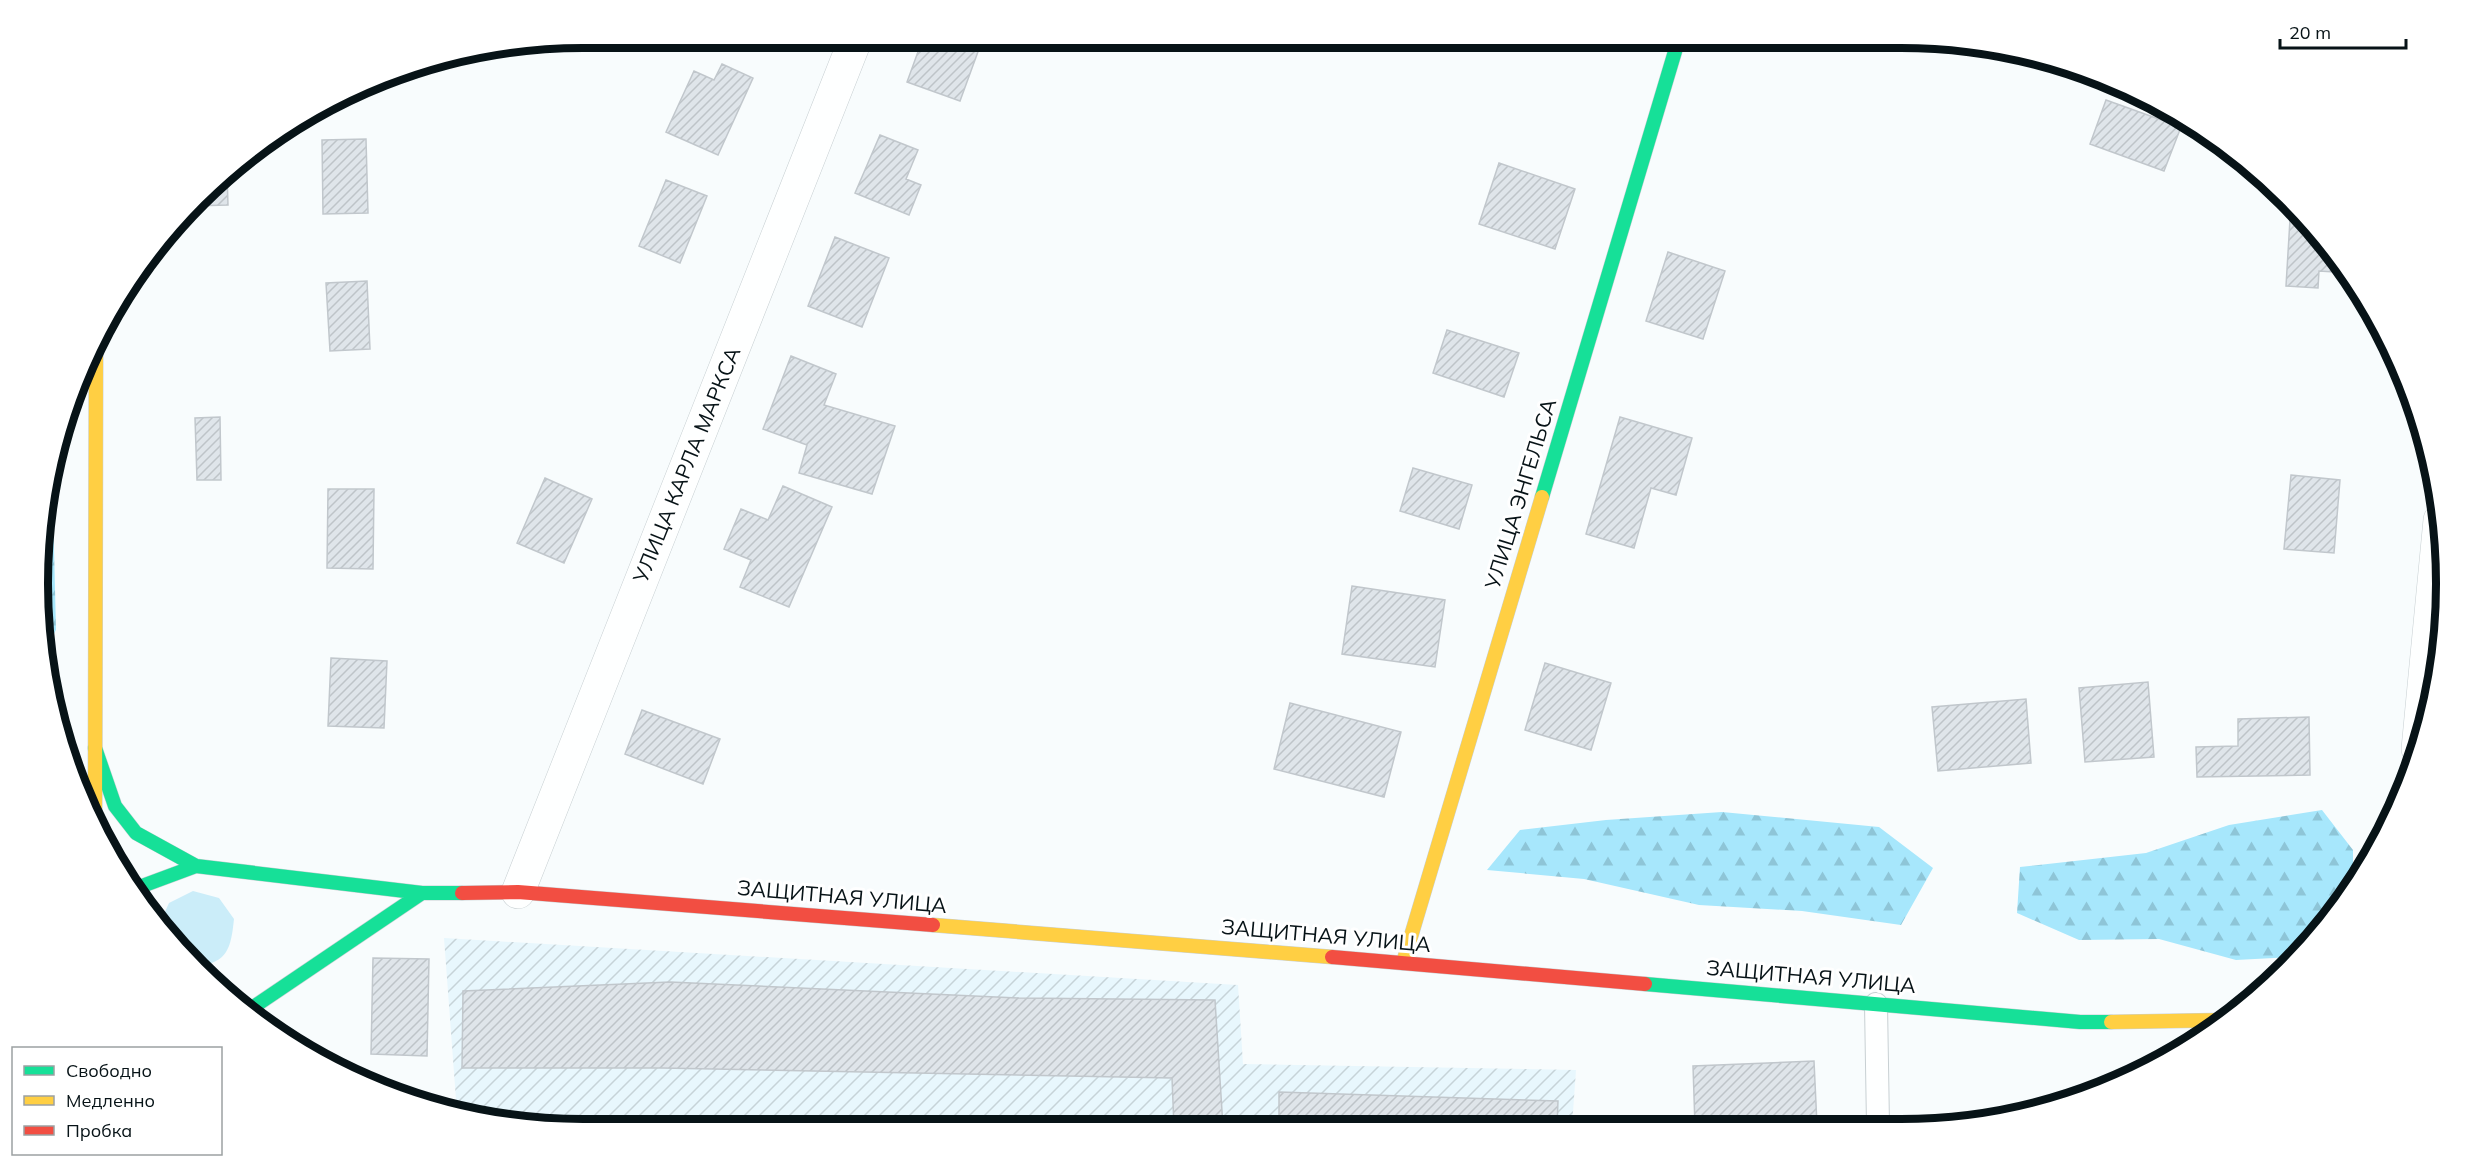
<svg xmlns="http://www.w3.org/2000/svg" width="2484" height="1167" font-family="Mulish,sans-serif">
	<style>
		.industrial { fill: url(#industrial-furrows) }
		.green { fill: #cbedf9 }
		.forest { fill: url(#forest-firs) }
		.building { fill: url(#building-hatch); stroke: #c1c7cc; stroke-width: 1.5 }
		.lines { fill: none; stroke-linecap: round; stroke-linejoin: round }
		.lane-casing { stroke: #c8d0d3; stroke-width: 24 }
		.street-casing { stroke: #c8d0d3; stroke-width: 34 }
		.fast-casing { stroke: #c8d0d3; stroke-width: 15 }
		.slow-casing { stroke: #c8d0d3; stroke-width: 15 }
		.jam-casing { stroke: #c8d0d3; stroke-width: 15 }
		.lane { stroke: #feffff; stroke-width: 22 }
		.street { stroke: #feffff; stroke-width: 33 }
		.fast { stroke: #16e098; stroke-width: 14 }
		.slow { stroke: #ffcf43; stroke-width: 14 }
		.jam { stroke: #f24e42; stroke-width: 14 }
		.labels { text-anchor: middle; stroke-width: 6; stroke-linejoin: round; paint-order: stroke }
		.street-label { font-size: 21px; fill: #071317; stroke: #fff }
		.rim { fill: none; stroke: #071317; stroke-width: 8 }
	</style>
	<defs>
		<pattern id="industrial-furrows" width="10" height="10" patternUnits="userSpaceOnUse" patternTransform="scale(1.5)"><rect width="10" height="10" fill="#e8f7fd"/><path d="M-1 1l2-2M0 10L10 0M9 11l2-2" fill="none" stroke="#c6d3d8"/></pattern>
		<pattern id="forest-firs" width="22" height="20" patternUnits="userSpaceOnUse" patternTransform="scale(1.5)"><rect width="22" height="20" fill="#a7e7fc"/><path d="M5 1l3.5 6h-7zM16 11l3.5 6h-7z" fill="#8ec5d7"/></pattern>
		<pattern id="building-hatch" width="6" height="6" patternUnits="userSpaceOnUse" patternTransform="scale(1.5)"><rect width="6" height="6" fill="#dfe5ea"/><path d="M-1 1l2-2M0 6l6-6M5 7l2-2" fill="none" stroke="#bec4c8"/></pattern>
	</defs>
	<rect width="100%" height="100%" fill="#f8fcfd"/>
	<path class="industrial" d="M444 938 1238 985 1243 1064 1576 1070 1572 1126 583 1129 477 1119 457 1113Z"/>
	<path class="green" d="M193 891 219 898 234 919C231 947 228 963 197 966L159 925 169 903Z"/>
	<path class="forest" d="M52 465 56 630 42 656 48 477Z
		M2322 810 2353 850V883L2334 916 2292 957 2236 960 2159 939 2079 940 2017 913 2020 867 2146 853 2229 825Z
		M1722 812 1879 827 1933 868 1901 925 1802 911 1699 905 1584 879 1487 870 1520 830 1606 820Z"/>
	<path class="building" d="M923 38H983L960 101 907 82Z
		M1584 38H1626L1621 51Z
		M722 64 753 78 718 155 666 132 694 71 714 80Z
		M2106 100 2181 127 2164 171 2090 144Z
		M880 135 918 150 906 179 921 185 909 215 855 193Z
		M366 139 368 213 323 214 322 140Z
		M1499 163 1575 189 1555 249 1479 224Z
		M227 173 228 205 192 206Z
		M666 180 707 196 680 263 639 246Z
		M2291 203 2349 273 2319 271 2318 288 2286 286Z
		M835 237 889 258 862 327 808 306Z
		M1668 252 1725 271 1703 339 1646 321Z
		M367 281 370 349 330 351 326 283Z
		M1447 330 1519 353 1504 397 1433 373Z
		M791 356 836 374 824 405 895 426 872 494 799 473 807 445 763 429Z
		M220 417 221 480H197L195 418Z
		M1620 417 1692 438 1676 495 1651 488 1634 548 1586 534Z
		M1413 468 1472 485 1459 529 1400 511Z
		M2291 475 2340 480 2334 553 2284 549Z
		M545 478 592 499 564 563 517 543Z
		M783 486 832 507 789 607 740 587 751 560 724 549 741 509 768 520Z
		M328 489H374L373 569 327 568Z
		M1352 586 1445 600 1435 667 1342 654Z
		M331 658 387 661 384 728 328 726Z
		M1545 663 1611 683 1591 750 1525 730Z
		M2148 682 2154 757 2085 762 2079 688Z
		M2026 699 2031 763 1938 771 1932 707Z
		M1290 703 1401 732 1384 797 1274 769Z
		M642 710 720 739 703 784 625 754Z
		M2309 717 2310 775 2197 777 2196 747 2238 746V719Z
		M373 958 429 959 427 1056 371 1054Z
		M670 982 1019 998 1215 1000 1223 1127H1174L1172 1078 662 1068H462L463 991Z
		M1814 1061 1817 1125 1695 1126 1693 1066Z
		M1279 1092 1558 1101 1557 1126 1279 1127Z"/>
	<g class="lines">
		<defs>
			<path id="lane" d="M1876 1004 1878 1125"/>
			<path id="street" d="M2418 749 2440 520
				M518 892 856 38"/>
			<path id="fast" d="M1542 497 1679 38
				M95 748 115 806 136 833 196 866 422 893H462
				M134 889 196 866
				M1645 984 2080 1022H2111
				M249 1010 422 893"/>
			<path id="slow" d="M95 827 96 350
				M933 925 1332 957
				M1403 963 1542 497
				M2111 1022 2227 1020"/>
			<path id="jam" d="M462 893 518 892 933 925
				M1332 957 1645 984"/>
		</defs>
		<use href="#lane" class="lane-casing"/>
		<use href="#street" class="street-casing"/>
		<use href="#fast" class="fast-casing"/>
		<use href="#slow" class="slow-casing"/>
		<use href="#jam" class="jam-casing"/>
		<use href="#lane" class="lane"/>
		<use href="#street" class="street"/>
		<use href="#fast" class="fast"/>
		<use href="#slow" class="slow"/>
		<use href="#jam" class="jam"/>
	</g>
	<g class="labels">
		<g class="street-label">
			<text transform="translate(687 465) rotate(-68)" y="7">УЛИЦА КАРЛА МАРКСА</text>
			<text transform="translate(1521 494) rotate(-73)" y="7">УЛИЦА ЭНГЕЛЬСА</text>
			<text transform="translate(842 897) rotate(5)" y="7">ЗАЩИТНАЯ УЛИЦА</text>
			<text transform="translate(1326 936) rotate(5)" y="7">ЗАЩИТНАЯ УЛИЦА</text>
			<text transform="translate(1811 977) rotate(5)" y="7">ЗАЩИТНАЯ УЛИЦА</text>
		</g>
	</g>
	<path d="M0 0H2484V1167H0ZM583 48H1901A535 535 0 0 1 2436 583V584A535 535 0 0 1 1901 1119H583A535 535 0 0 1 48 584V583A535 535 0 0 1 583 48Z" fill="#fff" fill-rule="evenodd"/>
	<path class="rim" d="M583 48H1901A535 535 0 0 1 2436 583V584A535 535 0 0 1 1901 1119H583A535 535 0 0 1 48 584V583A535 535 0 0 1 583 48Z"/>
	<rect x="12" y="1047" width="210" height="108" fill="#ffffff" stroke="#9ca1a2" stroke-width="1.5"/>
	<rect x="24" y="1066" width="30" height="9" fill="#16e098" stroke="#9ca1a2" stroke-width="1.5"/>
	<text x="66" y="1077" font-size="18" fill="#071317">Свободно</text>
	<rect x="24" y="1096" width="30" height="9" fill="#ffcf43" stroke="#9ca1a2" stroke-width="1.5"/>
	<text x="66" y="1107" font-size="18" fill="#071317">Медленно</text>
	<rect x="24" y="1126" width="30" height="9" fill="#f24e42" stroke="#9ca1a2" stroke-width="1.5"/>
	<text x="66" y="1137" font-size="18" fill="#071317">Пробка</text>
	<path d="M2280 39v9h126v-9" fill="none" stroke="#071317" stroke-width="3"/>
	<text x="2289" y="39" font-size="18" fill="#071317" stroke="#ffffff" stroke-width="4.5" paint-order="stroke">20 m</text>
</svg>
